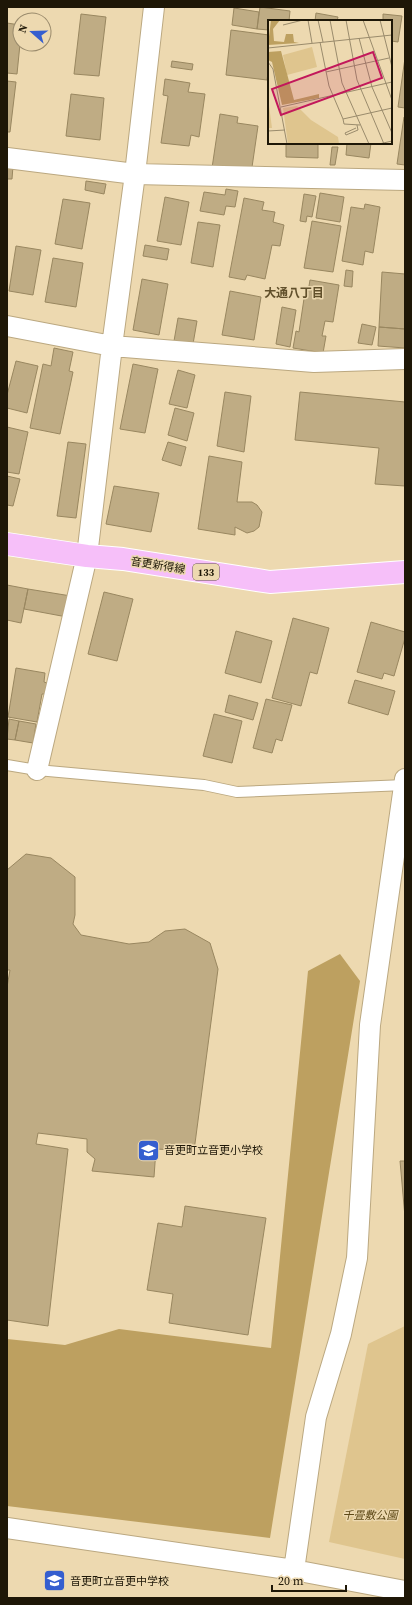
<svg xmlns="http://www.w3.org/2000/svg" width="412" height="1605" font-family="'Source Serif 4','Noto Sans JP',serif">
	<style>
		.green { fill: #dfc58e }
		.forest { fill: #bda060 }
		.building { fill: #bfac84; stroke: #998760 }
		.lines { fill: none; stroke-linecap: round; stroke-linejoin: round }
		.lane-casing { stroke: #bba880; stroke-width: 12 }
		.street-casing { stroke: #bba880; stroke-width: 22 }
		.primary-casing { stroke: #fff; stroke-width: 24 }
		.lane { stroke: #fff; stroke-width: 10 }
		.street { stroke: #fff; stroke-width: 20 }
		.primary { stroke: #f6bff9; stroke-width: 22 }
		.labels { text-anchor: middle; stroke-width: 3; stroke-linejoin: round; paint-order: stroke }
		.shield { fill: #edd9b0; stroke: #5c513a; stroke-width: 1 }
		.shield-label { font-size: 10px; font-weight: bold; fill: #1e1707 }
		.street-label { font-size: 11px; fill: #1e1707; stroke: #edd9b0 }
		.poi-label { font-size: 11px; fill: #1e1707; stroke: #edd9b0; text-anchor: start }
		.park-label { font-size: 11px; font-style: italic; fill: #5e4917; stroke: #edd9b0 }
		.neighbourhood-label { font-size: 12px; font-weight: bold; fill: #61502b; stroke: #edd9b0 }
		.inset-road { fill: none; stroke: #9a8b6c; stroke-width: 1 }
		.view { fill: #c2185b; fill-opacity: 0.15; stroke: #c2185b; stroke-width: 2 }
		.inset-edge { fill: none; stroke: #1e1707; stroke-width: 2 }
	</style>
	<rect width="100%" height="100%" fill="#edd9b0"/>
	<path class="green" d="M405 1326V1559L329 1542 368 1344Z"/>
	<path class="forest" d="M340 954 360 981 270 1538 7 1506V1339L65 1345 119 1329 271 1348 308 971Z"/>
	<path class="building" d="M260 7 290 11 289 21H269V30L257 29Z
		M234 8 259 12 257 29 232 25Z
		M316 13 338 17 337 21H315Z
		M81 14 106 17 99 76 74 74Z
		M383 14 402 16 398 42 391 41V21H383Z
		M7 23 20 25V44L17 74 7 73Z
		M231 30 269 35V66L267 80 226 75Z
		M405 58V108L398 107Z
		M172 61 193 64 192 70 171 67Z
		M165 79 190 83 188 92 205 94 199 137 191 135 189 146 161 143 168 96 163 95Z
		M7 81 16 82 10 132H7Z
		M71 94 104 98 100 140 66 136Z
		M220 114 238 117 237 123 258 126 251 174 212 168Z
		M404 117H405V165L397 164Z
		M286 143H318V158L286 157Z
		M347 143H371L369 158 346 155Z
		M332 147H338L335 165H330Z
		M7 165 13 166 12 179H7Z
		M86 181 106 184 104 194 85 190Z
		M226 189 238 191 235 207 226 206 224 215 200 211 204 192 225 195Z
		M320 193 344 197 340 222 316 218Z
		M304 194 316 196 312 217 307 216 306 222 300 221Z
		M165 197 189 202 181 245 157 241Z
		M244 198 264 202 262 210 275 212 273 222 284 225 280 246 272 245 265 279 247 275 245 280 229 277Z
		M63 199 90 203 82 249 55 244Z
		M365 204 380 207 373 253 365 251 363 265 342 261 351 207 364 209Z
		M312 221 341 226 333 272 304 268Z
		M198 222 220 225 213 267 191 263Z
		M145 245 169 249 167 260 143 256Z
		M16 246 41 250 33 295 9 291Z
		M53 258 83 263 76 307 45 302Z
		M346 270 353 271 352 287 344 286Z
		M382 272 405 274V329L379 327Z
		M142 279 168 284 159 335 133 330Z
		M310 280 339 285 333 322 325 321 322 336H326L323 353 293 348 296 331 299 332 305 292H308Z
		M230 291 261 297 254 340 222 335Z
		M282 307 296 310 290 347 276 344Z
		M178 318 197 321 193 344 174 341Z
		M362 324 376 327 372 345 358 343Z
		M379 327 405 329V348L378 346Z
		M54 348 73 352 69 371 73 372 60 434 30 428 43 364 51 366Z
		M16 361 38 366 27 413 7 408V395Z
		M133 364 158 369 145 433 120 429Z
		M178 370 195 375 187 408 169 404Z
		M225 392 251 396 244 452 217 446Z
		M300 392 405 402V486L375 484 379 448 295 440Z
		M175 408 194 413 187 441 168 435Z
		M7 427 28 432 19 474 7 472Z
		M68 442 86 444 76 518 57 516Z
		M168 442 186 447 181 466 162 460Z
		M209 456 242 462 237 502H252L257 505 262 512 259 527 254 531 247 533 235 527V535L198 529Z
		M7 476 20 479 13 506 7 505Z
		M114 486 159 493 151 532 106 524Z
		M7 585 28 589 21 623 7 620Z
		M28 589 71 596 67 617 24 609Z
		M104 592 133 599 117 661 88 654Z
		M293 618 329 628 317 674 310 672 301 706 272 698Z
		M371 622 405 632V638L394 676 384 673 382 679 357 672Z
		M236 631 272 641 261 683 225 673Z
		M16 668 45 673 44 682 47 683 45 694H42L37 722 8 717Z
		M355 680 395 691 388 715 348 703Z
		M229 695 258 703 253 720 225 712Z
		M266 699 292 705 282 741 276 739 272 753 253 748Z
		M214 714 242 721 232 763 203 756Z
		M9 719 19 721 15 740 7 739Z
		M19 721 36 724 33 743 15 740Z
		M26 854 51 858 75 877V915L73 924 81 935 129 944 149 942 165 931 185 929 210 943 218 969 194 1151 156 1149 154 1177 92 1171 95 1159 87 1152V1139L38 1133 36 1144 68 1149 48 1326 7 1320V987L10 970H7V870Z
		M400 1161H405V1217Z
		M185 1206 266 1218 248 1335 169 1323 173 1294 147 1290 158 1223 182 1227Z"/>
	<g class="lines">
		<defs>
			<path id="lane" d="M7 765 37 770 204 785 237 792 405 785"/>
			<path id="street" d="M7 158 135 174 405 180
				M7 326 112 346 314 362 405 359
				M37 770 87 556 112 346 135 174 154 7
				M7 1528 294 1570 405 1591
				M294 1570 316 1417 341 1334 357 1258 370 1025 405 779"/>
			<path id="primary" d="M7 544 87 556 123 559 270 582 405 572"/>
		</defs>
		<use href="#lane" class="lane-casing"/>
		<use href="#street" class="street-casing"/>
		<use href="#primary" class="primary-casing"/>
		<use href="#lane" class="lane"/>
		<use href="#street" class="street"/>
		<use href="#primary" class="primary"/>
	</g>
	<defs>
		<symbol id="school-square" viewBox="-11 -11 22 22"><rect x="-9" y="-9" width="18" height="18" rx="4" fill="#355ecf" stroke="#edd9b0"/><path d="M0-5L7-2L0 1L-7-2ZM-4 1L0 2.5L4 1V4Q0 6-4 4Z" fill="#fff"/></symbol>
	</defs>
	<g fill-rule="evenodd">
		<use href="#school-square" x="136" y="1138" width="25" height="25"/>
		<use href="#school-square" x="42" y="1568" width="25" height="25"/>
	</g>
	<g class="labels">
		<rect class="shield" x="193" y="564" width="26" height="16" rx="3"/>
		<g class="shield-label">
			<text x="206" y="576">133</text>
		</g>
		<g class="street-label">
			<text transform="translate(158 565) rotate(9)" y="4">音更新得線</text>
		</g>
		<g class="poi-label">
			<text x="164" y="1154">音更町立音更小学校</text>
			<text x="70" y="1585">音更町立音更中学校</text>
		</g>
		<g class="park-label">
			<text x="370" y="1519">千畳敷公園</text>
		</g>
		<g class="neighbourhood-label">
			<text x="294" y="297">大通八丁目</text>
		</g>
	</g>
	<g transform="translate(268 20)">
		<rect width="124" height="124" fill="#edd9b0"/>
		<path d="M44 27 49 47 19 55 15 35ZM0 78 4 108H0ZM29 86 43 100 70 117 71 124H20L15 88Z" fill="#dfc58e"/>
		<path d="M3 0H12L5 9 6 21 16 22 18 14H25L26 22 31 23 0 25ZM13 31 26 80 51 74V78L14 85 4 42 0 40V32Z" fill="#bda060"/>
		<path class="inset-road" d="M40 0 44 23M50 0 55 22M62 0 74 63 101 124M78 0 89 60 116 124M95 0 124 80M112 0 124 47M15 5 35 0M91 18 104 67 124 113M52 22 61 66 75 99M0 28 124 15M0 42 5 49 19 124M58 52 121 38M13 87 124 62M92 105 76 104 75 99 124 88M88 108 77 113 78 115 90 110 89 105M0 111 17 110M111 124 124 121"/>
		<path class="view" d="M105 32 114 58 13 95 4 69Z"/>
		<rect width="124" height="124" class="inset-edge"/>
	</g>
	<rect width="412" height="1605" fill="none" stroke="#1e1707" stroke-width="16"/>
	<g transform="translate(32 32) rotate(290)"><circle r="19" fill="#edd9b0" stroke="#9a8b6c"/>
	<path d="M0-3L7 15L0 10L-7 15Z" fill="#355ecf"/>
	<text y="-6" font-size="11" font-weight="bold" text-anchor="middle" fill="#1e1707">N</text>
	</g>
	<path d="M272 1585v6h74v-6" fill="none" stroke="#1e1707" stroke-width="2"/>
	<text x="278" y="1585" font-size="12" fill="#1e1707" stroke="#edd9b0" stroke-width="3" paint-order="stroke">20 m</text>
</svg>
